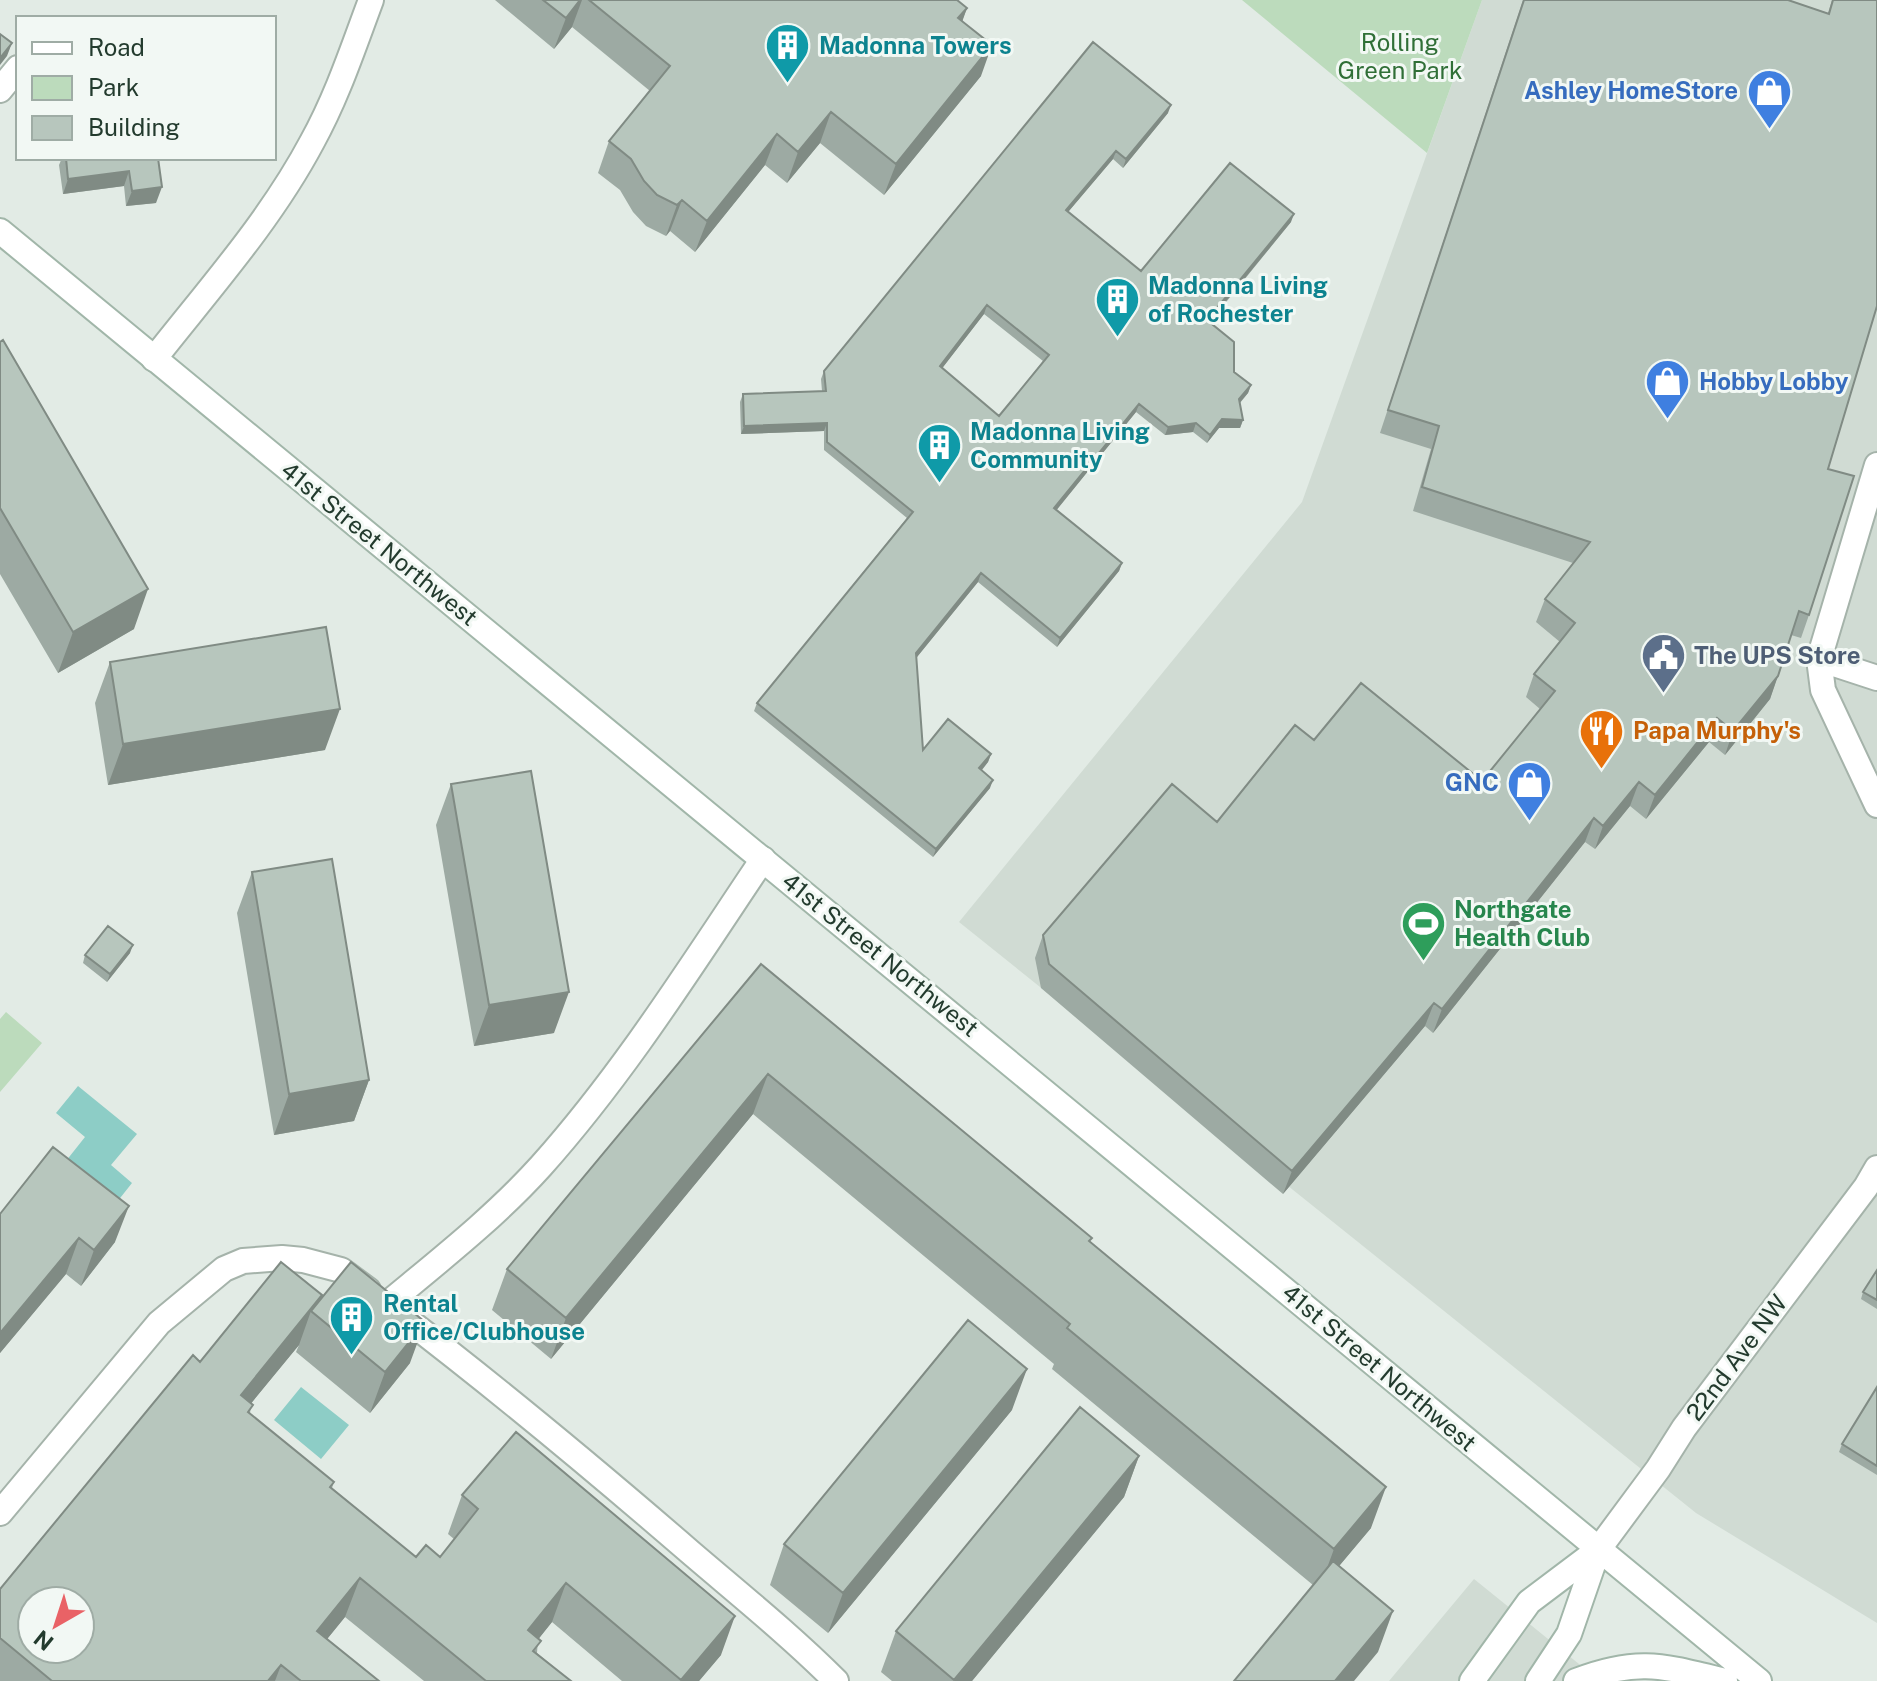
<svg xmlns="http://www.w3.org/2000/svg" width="1877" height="1681" font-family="'Public Sans',sans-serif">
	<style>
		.built { fill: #d0dbd3 }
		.green { fill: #bcdbbc }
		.water { fill: #8dcdc6 }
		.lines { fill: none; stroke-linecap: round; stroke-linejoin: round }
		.street-casing { stroke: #a5b3aa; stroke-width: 28 }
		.secondary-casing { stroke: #a1b6a9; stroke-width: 28 }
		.street { stroke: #fff; stroke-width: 24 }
		.secondary { stroke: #fff; stroke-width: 24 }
		.wall { fill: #9daaa3; fill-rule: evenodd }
		.shaded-wall { fill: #808b84 }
		.building { fill: #b7c6bd; stroke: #808b84; stroke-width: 2; fill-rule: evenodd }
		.labels { text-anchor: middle; stroke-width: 6; stroke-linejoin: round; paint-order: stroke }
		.park-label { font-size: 24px; fill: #306f37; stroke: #f2f8f4 }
		.culture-label { font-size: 24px; font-weight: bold; fill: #0d838f; stroke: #f2f8f4; text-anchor: start }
		.shop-label { font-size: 24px; font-weight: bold; fill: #366cbe; stroke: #f2f8f4; text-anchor: end }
		.street-label { font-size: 24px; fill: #233b2e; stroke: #f2f8f4 }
		.service-label { font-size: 24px; font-weight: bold; fill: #4e5e75; stroke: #f2f8f4; text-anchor: start }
		.food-label { font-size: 24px; font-weight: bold; fill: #c56008; stroke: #f2f8f4; text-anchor: start }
		.leisure-label { font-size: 24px; font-weight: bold; fill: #27864d; stroke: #f2f8f4; text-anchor: start }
	</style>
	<rect width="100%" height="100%" fill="#e2ebe5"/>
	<path class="built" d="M1482 0H1877V1623L1696 1513 959 922 1302 502Z
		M1474 1579 1600 1681H1389Z"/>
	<path class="green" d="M1242 0H1482L1427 153Z
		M6 1012 42 1043 0 1092V1019Z"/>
	<path class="water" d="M78 1086 137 1134 111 1165 132 1183 113 1207 62 1166 85 1137 56 1113Z
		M301 1387 349 1425 321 1459 274 1420Z"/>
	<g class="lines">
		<defs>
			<path id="street" d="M0 90 18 68
				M154 359C209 289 270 221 312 142 337 97 353 48 371 0
				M1877 465 1819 659 1823 690 1877 805
				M1819 659 1877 678
				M387 1304C440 1260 495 1217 541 1166 625 1072 693 963 763 859
				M397 1312C498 1389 594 1469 690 1552 739 1594 790 1635 836 1681
				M0 1513 159 1323 224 1269 243 1261 282 1258 303 1260 341 1270 368 1290
				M1598 1550 1658 1469 1684 1428 1866 1187 1877 1168"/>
			<path id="secondary" d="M0 231 1759 1681
				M1472 1681 1529 1602 1598 1550
				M1538 1681 1569 1634 1598 1550
				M1576 1681C1638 1657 1663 1666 1725 1681"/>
		</defs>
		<use href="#street" class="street-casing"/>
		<use href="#secondary" class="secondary-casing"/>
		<use href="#street" class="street"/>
		<use href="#secondary" class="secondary"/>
	</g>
	<path class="wall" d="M495 0H957L967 8 962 21 981 76 884 195 820 143 787 183 765 165 695 252 670 231 666 236 646 226 633 212 620 190 598 173 609 141 650 91 572 27 554 49Z
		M1523 0H1788L1828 13 1832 0H1877L1828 469 1809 615 1801 638 1791 635 1770 699 1725 755 1709 742 1646 819 1630 806 1595 849 1585 842 1433 1033 1425 1026 1283 1194 1041 988 1035 958 1043 935 1217 822 1314 740 1482 781 1540 709 1526 697 1534 674 1560 642 1536 622 1545 599 1573 563 1413 511 1431 449 1380 433Z
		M1093 42 1168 113 1123 168 1113 159 1068 212 1141 271 1291 222 1210 322 1234 372 1251 385 1248 393 1240 403 1243 420 1240 428H1219L1207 443 1193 432 1165 435 1136 412 1056 510 1122 563 1119 571 1057 647 978 582 916 658 923 750 991 754 988 762 982 770 990 788 933 857 754 711 757 703 907 518 824 450V431L741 434 740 402 743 394 822 391 821 379 824 371ZM984 314 1043 361 999 416 942 368Z
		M62 158H158L156 203 126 206 124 186 63 194 59 165Z
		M0 342 134 629 58 673 0 574Z
		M110 662 325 750 108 785 95 703Z
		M451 784 554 1033 474 1046 436 825Z
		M252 872 369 1080 354 1121 274 1135 237 913Z
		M130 953 107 982 83 963 85 955Z
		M761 964 1091 1242 1371 1528 1339 1566 1378 1652 1313 1585 1052 1369 1054 1364 753 1114 551 1359 492 1310 507 1269Z
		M0 1214 115 1242 81 1286 66 1274 0 1353Z
		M1877 1270V1309L1861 1299 1863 1292Z
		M322 1295 320 1300 410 1363 370 1413 296 1352 299 1345 251 1403 250 1414 334 1482 332 1488 416 1557H440L454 1539 448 1534 462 1495 721 1655 699 1681H622L552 1622 538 1639 537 1653 571 1681H424L345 1617 327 1639 379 1681H0V1589L200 1362Z
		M1877 1387V1475L1839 1452 1842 1444Z
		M1012 1410 828 1633 770 1585 784 1544Z
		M1139 1456 1124 1497 972 1681H892L881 1672 896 1631Z"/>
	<path class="shaded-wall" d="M580 0H582L572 27 554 49 566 18Z
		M967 8 956 39 958 18Z
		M12 43 7 56 0 65V58Z
		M992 45 981 76 884 195 896 164Z
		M1171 105 1168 113 1123 168 1126 159Z
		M831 112 820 143 787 183 798 152Z
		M777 134 765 165 695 252 707 221Z
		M1116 151 1113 159 1063 218 1066 210Z
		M129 171 124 186 63 194 68 179Z
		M162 187 156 203 126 206 132 191Z
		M682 200 670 231 666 236 677 205Z
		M1294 214 1291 222 1204 328 1207 320Z
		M987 305 984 314 937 375 940 366Z
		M1251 385 1248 393 1236 407 1239 399Z
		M1139 404 1136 412 1051 517 1054 508Z
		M1222 419 1243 420 1240 428H1219L1207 443 1210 435Z
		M827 423 824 431 741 434 744 426Z
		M1196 423 1193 432 1165 435 1168 427Z
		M1122 563 1119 571 1057 647 1060 638Z
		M981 573 978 582 913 662 916 653Z
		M148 589 134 629 58 673 73 632Z
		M1778 676 1770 699 1725 755 1733 731Z
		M340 709 325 750 108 785 123 744Z
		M1717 718 1709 742 1646 819 1655 795Z
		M991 754 988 762 976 777 979 768Z
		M993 780 990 788 933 857 936 849Z
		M1639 782 1630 806 1595 849 1603 826Z
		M1594 818 1585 842 1433 1033 1442 1009Z
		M133 945 130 953 107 982 110 974Z
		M569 992 554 1033 474 1046 489 1005Z
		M1434 1003 1425 1026 1283 1194 1292 1171Z
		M768 1074 753 1114 551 1359 566 1318Z
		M369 1080 354 1121 274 1135 289 1094Z
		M129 1206 115 1242 81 1286 94 1250Z
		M79 1238 66 1274 0 1353V1333Z
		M322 1295 315 1314 311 1311 299 1345 226 1434 241 1395Z
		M425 1322 410 1363 370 1413 385 1372Z
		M1027 1369 1012 1410 828 1633 843 1593Z
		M1139 1456 1124 1497 972 1681H954Z
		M1386 1487 1371 1528 1319 1590 1334 1549Z
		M360 1578 345 1617 302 1670 317 1631Z
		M566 1583 552 1622 514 1670 528 1630Z
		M1393 1611 1378 1652 1354 1681H1335Z
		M735 1616 721 1655 699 1681H681Z
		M281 1665 275 1681H268Z"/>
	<path class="building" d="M543 0H580L566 18Z
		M589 0H957L967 8 958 18 992 45 896 164 831 112 798 152 777 134 707 221 682 200 677 205 657 195 644 181 631 159 609 141 670 66Z
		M1524 0H1788L1829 14 1833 0H1877V306L1828 469 1854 476 1809 615 1799 611 1778 676 1733 731 1717 718 1655 795 1639 782 1603 826 1594 818 1442 1009 1434 1003 1292 1171 1049 964 1043 935 1172 784 1217 822 1295 725 1314 740 1361 683 1482 781 1555 691 1534 674 1575 623 1545 599 1590 542 1422 487 1439 426 1388 410Z
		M0 34 12 43 0 58Z
		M1093 42 1171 105 1126 159 1116 151 1066 210 1141 271 1230 163 1294 214 1207 320 1234 342V372L1251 385 1239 399 1243 420 1222 419 1210 435 1196 423 1168 427 1139 404 1054 508 1122 563 1060 638 981 573 916 653 923 750 948 719 991 754 979 768 993 780 936 849 757 703 913 512 827 442V423L744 426 743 394 826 391 824 371ZM987 305 1049 355 999 416 940 366Z
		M66 158H158L162 187 132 191 129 171 68 179Z
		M3 340 148 589 73 632 0 508V342Z
		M326 627 340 709 123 744 110 662Z
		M531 771 569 992 489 1005 451 784Z
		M332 859 369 1080 289 1094 252 872Z
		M108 926 133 945 110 974 85 955Z
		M761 964 1092 1238 1089 1241 1386 1487 1334 1549 1067 1328 1070 1324 768 1074 566 1318 507 1269Z
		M53 1147 129 1206 94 1250 79 1238 0 1333V1214Z
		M281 1262 322 1295 241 1395 253 1405 248 1412 334 1482 330 1487 416 1557 426 1545 440 1557 478 1509 462 1495 516 1432 735 1616 681 1680 566 1583 528 1630 541 1641 533 1651 571 1681H486L360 1578 317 1631 379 1681H301L281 1665 268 1681H52L0 1638V1589L193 1355 200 1362ZM32 1601H80V1649H32Z
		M351 1262 425 1322 385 1372 311 1311Z
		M1877 1270V1300L1863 1292Z
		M968 1320 1027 1369 843 1593 784 1544Z
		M1877 1387V1466L1842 1444Z
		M1080 1407 1139 1456 954 1680 896 1631Z
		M1333 1561 1393 1611 1335 1681H1234Z"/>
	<defs>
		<symbol id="building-pin" viewBox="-11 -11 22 30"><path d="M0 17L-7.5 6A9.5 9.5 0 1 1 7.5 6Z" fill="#0f9aa8" stroke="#f2f8f4"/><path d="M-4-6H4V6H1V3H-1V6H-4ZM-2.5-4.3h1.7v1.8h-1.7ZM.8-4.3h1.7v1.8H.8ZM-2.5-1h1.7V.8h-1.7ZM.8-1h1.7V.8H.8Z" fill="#fff"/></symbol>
		<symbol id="shop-pin" viewBox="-11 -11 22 30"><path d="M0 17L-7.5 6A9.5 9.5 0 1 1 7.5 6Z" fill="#3f7fe0" stroke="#f2f8f4"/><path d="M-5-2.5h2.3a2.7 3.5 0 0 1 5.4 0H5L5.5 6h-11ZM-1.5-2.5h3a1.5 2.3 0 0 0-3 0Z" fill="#fff"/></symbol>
		<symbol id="civic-pin" viewBox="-11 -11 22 30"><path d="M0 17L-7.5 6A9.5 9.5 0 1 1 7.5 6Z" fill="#5c6f8a" stroke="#f2f8f4"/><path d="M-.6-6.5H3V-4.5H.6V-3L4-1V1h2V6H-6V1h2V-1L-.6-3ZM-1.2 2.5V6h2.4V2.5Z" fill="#fff"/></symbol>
		<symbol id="restaurant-pin" viewBox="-11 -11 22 30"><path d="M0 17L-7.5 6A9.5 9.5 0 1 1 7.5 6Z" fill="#e8710a" stroke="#f2f8f4"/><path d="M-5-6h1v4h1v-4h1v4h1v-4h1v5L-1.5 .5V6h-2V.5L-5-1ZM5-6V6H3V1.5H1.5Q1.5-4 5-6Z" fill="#fff"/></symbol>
		<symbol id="stadium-pin" viewBox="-11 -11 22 30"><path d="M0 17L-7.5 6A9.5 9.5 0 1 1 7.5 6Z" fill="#2e9e5b" stroke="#f2f8f4"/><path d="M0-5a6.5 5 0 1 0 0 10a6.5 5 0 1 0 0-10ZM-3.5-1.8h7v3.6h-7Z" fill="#fff"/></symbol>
	</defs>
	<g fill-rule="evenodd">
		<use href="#building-pin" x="762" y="20" width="51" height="69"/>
		<use href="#shop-pin" x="1744" y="66" width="51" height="69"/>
		<use href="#building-pin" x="1092" y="274" width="51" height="69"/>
		<use href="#shop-pin" x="1642" y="356" width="51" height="69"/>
		<use href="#building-pin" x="914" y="420" width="51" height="69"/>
		<use href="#civic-pin" x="1638" y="630" width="51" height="69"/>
		<use href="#restaurant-pin" x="1576" y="706" width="51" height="69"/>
		<use href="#shop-pin" x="1504" y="758" width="51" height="69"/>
		<use href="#stadium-pin" x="1398" y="898" width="51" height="69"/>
		<use href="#building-pin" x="326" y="1292" width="51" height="69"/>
	</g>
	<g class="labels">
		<g class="park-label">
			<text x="1400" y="51">Rolling<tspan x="1400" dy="28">Green Park</tspan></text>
		</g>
		<g class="culture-label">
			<text x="819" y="54">Madonna Towers</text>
			<text x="1148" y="294">Madonna Living<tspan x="1148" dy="28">of Rochester</tspan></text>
			<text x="970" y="440">Madonna Living<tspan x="970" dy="28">Community</tspan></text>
			<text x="383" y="1312">Rental<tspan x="383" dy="28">Office/Clubhouse</tspan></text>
		</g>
		<g class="shop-label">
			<text x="1738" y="99">Ashley HomeStore</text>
			<text x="1699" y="390" text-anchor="start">Hobby Lobby</text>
			<text x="1499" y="791">GNC</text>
		</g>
		<g class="street-label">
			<text transform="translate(379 544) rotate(39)" y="8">41st Street Northwest</text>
			<text transform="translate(880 955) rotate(39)" y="8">41st Street Northwest</text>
			<text transform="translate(1737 1358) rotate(-53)" y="8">22nd Ave NW</text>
			<text transform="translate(1379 1368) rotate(40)" y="8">41st Street Northwest</text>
		</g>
		<g class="service-label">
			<text x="1694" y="664">The UPS Store</text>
		</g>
		<g class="food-label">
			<text x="1633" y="739">Papa Murphy's</text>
		</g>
		<g class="leisure-label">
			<text x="1454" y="918">Northgate<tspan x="1454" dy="28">Health Club</tspan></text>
		</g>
	</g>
	<rect x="16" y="16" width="260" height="144" fill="#f2f8f4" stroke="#9faca5" stroke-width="2"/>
	<rect x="32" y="42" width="40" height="12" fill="#ffffff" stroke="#9faca5" stroke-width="2"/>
	<text x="88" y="56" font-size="24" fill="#233b2e">Road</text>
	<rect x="32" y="76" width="40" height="24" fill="#bcdbbc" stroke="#9faca5" stroke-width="2"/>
	<text x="88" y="96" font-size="24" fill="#233b2e">Park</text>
	<rect x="32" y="116" width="40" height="24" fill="#b7c6bd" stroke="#9faca5" stroke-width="2"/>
	<text x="88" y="136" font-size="24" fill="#233b2e">Building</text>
	<g transform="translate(56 1625) rotate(219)"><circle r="38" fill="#f2f8f4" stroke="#9faca5" stroke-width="2"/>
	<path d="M0-6L14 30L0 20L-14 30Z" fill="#e96266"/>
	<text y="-12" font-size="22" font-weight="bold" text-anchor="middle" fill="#233b2e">N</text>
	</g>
</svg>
